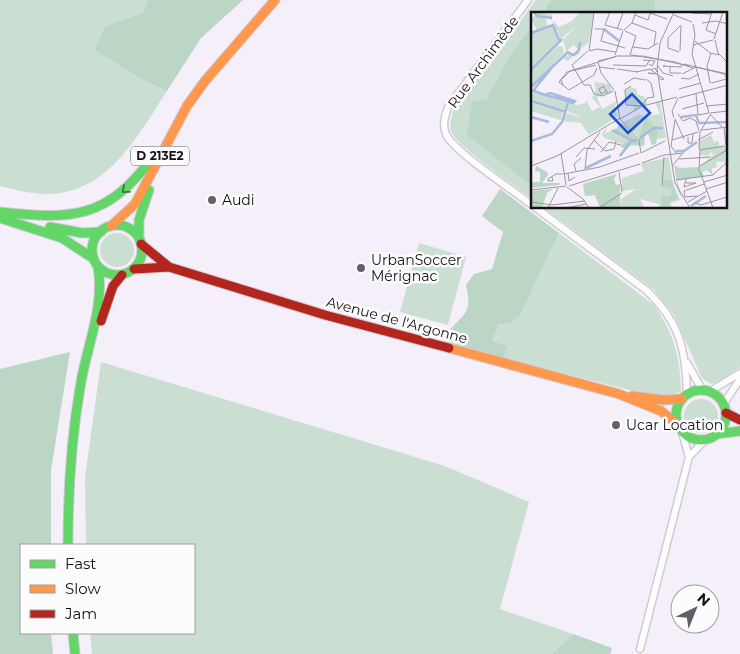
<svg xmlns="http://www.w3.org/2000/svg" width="740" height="654" font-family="Montserrat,sans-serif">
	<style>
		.green { fill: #cbded2 }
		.forest { fill: #bbd6c5 }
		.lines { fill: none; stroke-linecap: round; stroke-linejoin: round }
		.street-casing { stroke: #d0cad4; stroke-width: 9 }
		.fast-casing { stroke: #d0cad4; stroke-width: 11 }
		.slow-casing { stroke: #d0cad4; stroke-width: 11 }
		.jam-casing { stroke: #d0cad4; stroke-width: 11 }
		.street { stroke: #fdfdfe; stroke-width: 6 }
		.fast { stroke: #63d668; stroke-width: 9 }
		.slow { stroke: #ff974d; stroke-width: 9 }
		.jam { stroke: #b3261e; stroke-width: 9 }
		.oneway { stroke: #407d45 }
		.poi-dot { fill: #645e68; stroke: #fcfcfc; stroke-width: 2 }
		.labels { text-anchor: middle; stroke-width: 5; stroke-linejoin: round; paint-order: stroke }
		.shield { fill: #fcfcfc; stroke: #5b575e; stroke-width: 1 }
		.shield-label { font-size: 12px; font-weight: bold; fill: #16101a }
		.street-label { font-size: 14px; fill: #16101a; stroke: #fcfcfc }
		.poi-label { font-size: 14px; fill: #16101a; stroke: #fcfcfc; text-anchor: start }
		.inset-river { fill: none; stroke: #a8badd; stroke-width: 2.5 }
		.inset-road { fill: none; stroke: #9b969f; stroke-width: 1 }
		.view { fill: #1d4ed8; fill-opacity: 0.15; stroke: #1d4ed8; stroke-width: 2.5 }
		.inset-edge { fill: none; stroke: #16101a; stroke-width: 2.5 }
	</style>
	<rect width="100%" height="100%" fill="#f4eff8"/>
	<path class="green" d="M0 0H148L143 13 105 26 94 50 145 81 167 91C138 135 111 189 53 194 35 195 17 190 0 186Z
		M536 0H740V367L720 381 711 384 702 378 674 315 654 290 544 208H726V14H532V199C517 187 457 147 451 131 449 125 452 117 453 111Z
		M559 233 654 305C674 334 680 356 681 391L672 397 641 393 504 358 506 347 492 341 498 325 509 323 538 277Z
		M100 250a17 17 0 1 1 34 0a17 17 0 1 1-34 0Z
		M419 243 466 257 448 325 400 312Z
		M101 362 445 466 529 502 500 609 573 634 552 654H92L90 633H194V545H86L85 477Z
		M684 416a17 17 0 1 1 34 0a17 17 0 1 1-34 0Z"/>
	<path class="forest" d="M148 0H243L201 38 167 91 145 81 94 50 105 26 143 13Z
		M552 0H654L656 14H542Z
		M532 27V186L467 135 472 102 487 99 509 57Z
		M500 189 559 233 520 315 509 323 498 325 492 341 507 346 504 358 444 341C455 314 475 321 466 285L474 274 492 269 503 232 482 216Z
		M70 352 51 470V545H21V633H51L53 654H0V369Z
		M573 634 612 648 610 654H552Z"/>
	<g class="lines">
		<defs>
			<path id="street" d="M528 0 448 107C445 116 442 125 446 134 453 151 514 191 532 205
				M536 208 646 290C680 322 686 350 687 395
				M687 363 703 391
				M709 392 740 373
				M723 405 740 379
				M682 432 689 457
				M640 649 689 457 705 440"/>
			<path id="fast" d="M0 212C72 220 107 219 152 158
				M0 218 62 238 94 259
				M92 250a25 25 0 1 1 50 0a25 25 0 1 1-50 0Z
				M50 227 82 233 101 232
				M139 237V220L149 190
				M676 415a25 25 0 1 1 50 0a25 25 0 1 1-50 0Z
				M717 434 740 431
				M68 545C68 492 71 440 80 388 86 347 105 309 98 267
				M73 633 75 654"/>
			<path id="slow" d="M111 226 135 204 187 106 205 81 275 0
				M449 348 619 394 661 411 678 425
				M632 396 664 400 682 399"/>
			<path id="jam" d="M141 244 169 267
				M134 269 169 267 325 315 449 348
				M101 321 113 286 122 275
				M726 413 740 420"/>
		</defs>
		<use href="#street" class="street-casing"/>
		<use href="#fast" class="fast-casing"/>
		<use href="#slow" class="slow-casing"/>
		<use href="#jam" class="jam-casing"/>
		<use href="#street" class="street"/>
		<use href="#fast" class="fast"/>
		<use href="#slow" class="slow"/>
		<use href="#jam" class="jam"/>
	</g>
	<defs><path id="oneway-chevron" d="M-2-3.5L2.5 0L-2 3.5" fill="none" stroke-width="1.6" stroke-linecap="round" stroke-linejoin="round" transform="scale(1.25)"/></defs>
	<use class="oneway" href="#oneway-chevron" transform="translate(125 190) rotate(140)"/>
	<g class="poi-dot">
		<circle cx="212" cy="200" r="5"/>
		<circle cx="361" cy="268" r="5"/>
		<circle cx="616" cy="425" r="5"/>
	</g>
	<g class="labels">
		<rect class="shield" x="131" y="146.5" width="58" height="19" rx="4"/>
		<g class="shield-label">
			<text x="160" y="160">D 213E2</text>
		</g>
		<g class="street-label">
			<text transform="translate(483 62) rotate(-54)" y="5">Rue Archimède</text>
			<text transform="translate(397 320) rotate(15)" y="5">Avenue de l'Argonne</text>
		</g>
		<g class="poi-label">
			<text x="222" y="205">Audi</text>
			<text x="371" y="265">UrbanSoccer<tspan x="371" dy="16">Mérignac</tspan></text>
			<text x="626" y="430">Ucar Location</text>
		</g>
	</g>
	<g transform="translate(531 12)">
		<rect width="196" height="196" fill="#f4eff8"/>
		<path d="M8 0 19 3V0L21 5 14 6 17 14 6 18 0 7ZM49 0H63L57 35V31L50 37 49 29 48 38 42 33 37 38 42 43 47 38 49 42 43 43 37 49 32 46 40 42 36 41 32 28 45 14 30 27 21 8 28 15 41 9ZM22 14 29 27 0 56V22ZM27 34 32 35 33 41 0 74V64L3 66 0 60ZM63 70 78 72 82 80 66 85 71 97 86 89 83 96 87 104 58 123 50 111 32 109 35 101 53 106 36 99 39 91 46 93 55 91V88L61 99 69 95 61 86 65 77ZM100 75 106 77V82L114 85V89L116 87V92L103 99 102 93H96L94 78ZM0 80 35 90V96L31 98 0 88ZM129 89 135 126 126 127 127 119 115 104 129 102 124 90ZM0 91 31 100 30 108 0 99ZM109 102 113 105V117L108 126 92 110ZM75 115V120L72 123 82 118 97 128 94 133 74 126 71 123ZM180 123 183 130 188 129V134L194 136V150H185L186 155 169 160 168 155 182 143 181 140 176 144 168 143V129ZM138 145 142 173 149 188 139 191 142 196H128V192L109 187 113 196H89L90 187 105 177 91 179V166L113 159 110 153 113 151Z" fill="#cbded2"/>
		<path d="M115 104 127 119 125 132 121 133 117 121 114 122 113 134 101 133 94 137 89 134 97 128 82 119 91 111 107 128ZM143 153 149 156 167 155 169 160 180 156 182 163 176 158 171 160 173 164 146 168 151 186 147 179ZM5 154 16 160 17 163 11 171H29L28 173 0 176V170H9V160L4 159ZM86 162 83 167 85 173 89 172V196H69L64 183 54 184 52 172ZM131 168H141L147 186 139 191 137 196H130V184H140V177L132 175ZM22 177 16 181 11 196H0V179Z" fill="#bbd6c5"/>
		<path class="inset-river" d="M3 0 6 4 21 6M73 17 88 29M0 21 22 13 29 30M35 40 43 43 48 38 49 30M0 58 31 27M0 75 36 41M0 78 17 84 26 86 42 91 44 89 19 81 14 83M2 79 22 54M0 89 35 100M0 105 18 110M150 105 165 103 168 111 197 110M81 118 100 128M109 126 123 116H132M0 129 21 122 31 110 37 91M145 139H153L166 130M89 144 100 129 106 128M55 156 80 144M160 194 175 184"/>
		<path class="inset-road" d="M79 0 74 13 92 18M116 0 136 7M143 0 129 31 126 57 144 171 159 196M181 0 175 18 185 22M161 1 179 2M104 3 117 8 119 2M143 3 161 10M101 11 125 20 123 33M171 11 185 9 197 12M162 12 164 23 161 42 178 101M64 17H73L70 29M86 17 92 1M93 18 101 11 105 0M94 19 105 24 99 43M137 26V36L148 40M137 26 149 14M183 27 192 0M184 28 187 41 197 51M70 29 94 36M164 29 179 41 188 43M162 33 182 28M102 35 117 37 127 31M57 39 41 53 53 73H59L63 82M58 39 63 0M59 39 66 37 85 40M149 39 150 13M84 43 92 19M100 43 144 50 162 56M112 48 124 49 121 54 118 52M67 49 84 45M67 50 70 61 83 78M153 52 193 62 197 67M65 53 36 60 28 70 38 78 63 63 66 56M82 53 115 54 118 49M127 54 132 61 142 64M135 54H132L150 55 152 52M139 54V61H150M68 55 84 57M86 57 107 60M105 60 120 57M126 60 124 56 120 58 133 67 130 68 128 65M123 62 117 61 126 62M151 62 165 55 197 62M150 66 158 67 168 62M179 71 176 54 180 41M180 71 196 67M93 72 103 66 114 68M32 73 30 68 39 59 86 44H112L158 54M100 74 94 78 95 93 110 94M148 77 170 71M76 79 70 82 68 77 73 74V75L77 82M84 79 89 107 110 95M64 82 72 84 82 79M165 82 167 103 178 101M148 86 197 73M111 94 116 86 123 85 120 71 115 67M112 94 146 85M175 94 197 92M151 97 173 91M179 101 197 99M147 102 152 109 159 106 165 109 168 119M179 102 191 115M143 106 141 99 147 86M89 107 108 128 110 141M144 107 153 127M144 108 140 134 145 141M193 116 195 133M171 118 197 115M157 125V131H161L162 122M63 128 74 139 83 137 85 129M141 128 167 120M167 128 182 120M195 135 197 151M168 137 169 120 179 103M168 138 194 134M169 139 168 157 182 196M70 140 78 130 90 133M30 141 35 173M110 141 134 129M45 145 53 136 64 137M148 147 179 145M111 151 133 143 153 141M0 154 26 144 89 106M141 154 151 142M169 154 196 138M54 157 56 138 69 120M45 159 43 152 50 146M88 160 91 180M37 161 38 169 44 165M33 162 69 155 108 141M21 165 22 169H17V167L25 162H32M155 167 153 175 165 171H155M145 168 182 163 197 149M173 170 197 163M38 174 109 152M131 174 133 145M36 175 52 187 58 196M175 177 197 170M0 178 35 174M166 184 154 185 153 179 173 172M0 190 21 193 54 189M157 190 176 179M164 191 170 193 196 185M17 196 27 176M35 196 55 192M68 196 91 181"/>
		<path class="view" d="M101 82 119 101 97 121 79 102Z"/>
		<rect width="196" height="196" class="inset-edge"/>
	</g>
	<rect x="20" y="544" width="175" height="90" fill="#fcfcfc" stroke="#a09ea2"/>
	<rect x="30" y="560" width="25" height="8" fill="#63d668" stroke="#a09ea2"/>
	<text x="65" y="569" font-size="15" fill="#16101a">Fast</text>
	<rect x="30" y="585" width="25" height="8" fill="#ff974d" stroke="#a09ea2"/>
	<text x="65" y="594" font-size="15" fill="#16101a">Slow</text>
	<rect x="30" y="610" width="25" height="8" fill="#b3261e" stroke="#a09ea2"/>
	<text x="65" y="619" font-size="15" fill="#16101a">Jam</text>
	<g transform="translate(695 609) rotate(43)"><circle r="24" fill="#fcfcfc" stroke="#a09ea2"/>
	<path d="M0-4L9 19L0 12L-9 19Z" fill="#645e68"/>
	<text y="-8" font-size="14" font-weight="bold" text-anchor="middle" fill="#16101a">N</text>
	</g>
</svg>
